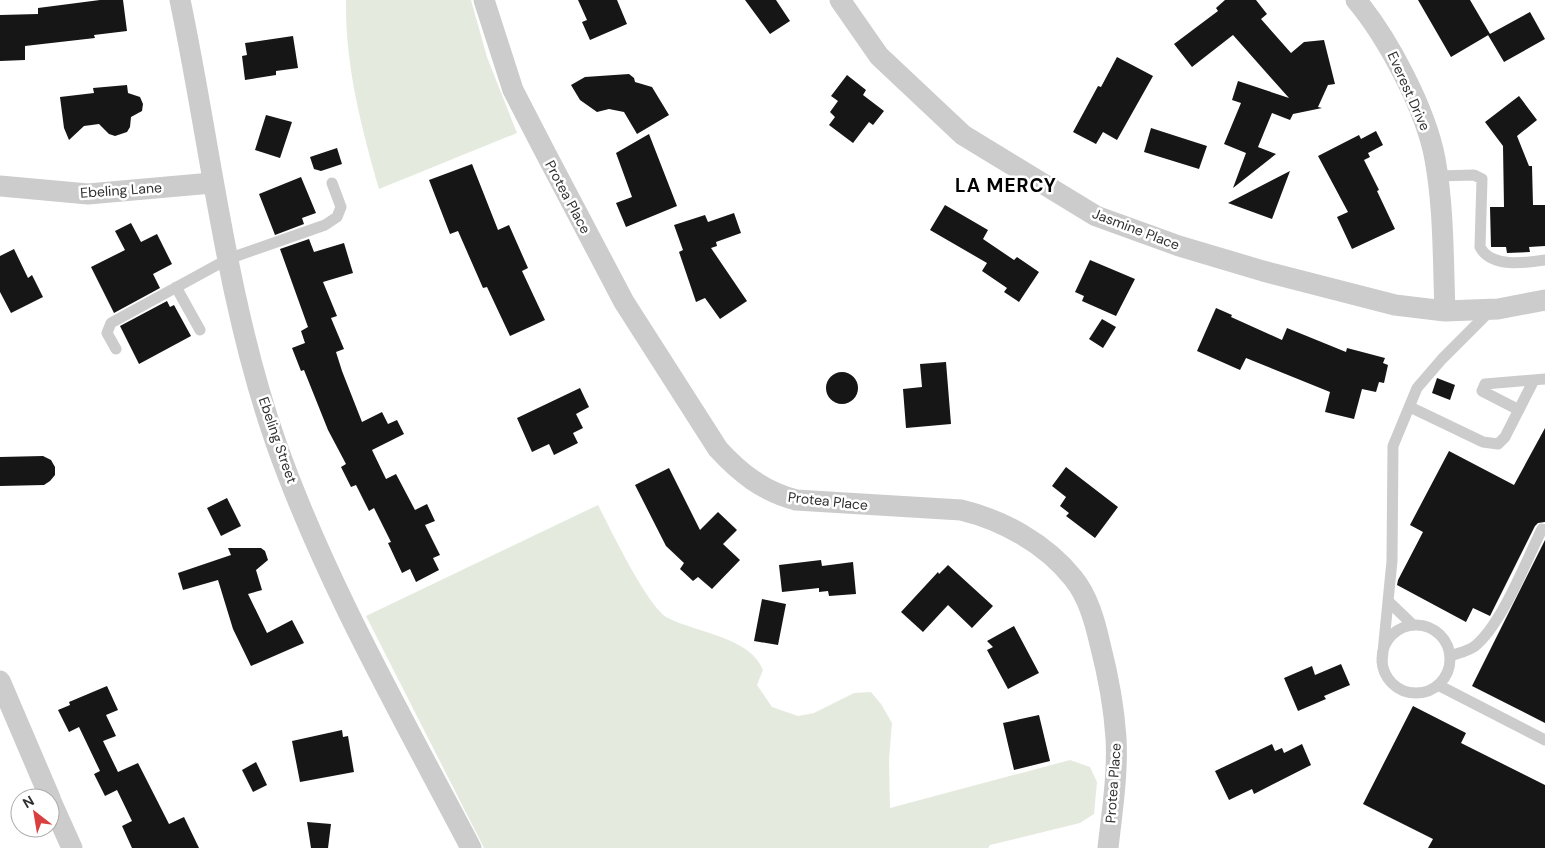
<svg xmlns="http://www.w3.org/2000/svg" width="1545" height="848" font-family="'DM Sans',sans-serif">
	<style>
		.green { fill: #e4ebde }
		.building { fill: #161616 }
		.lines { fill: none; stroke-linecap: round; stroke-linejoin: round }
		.service { stroke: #ccc; stroke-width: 11 }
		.minor { stroke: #ccc; stroke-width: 21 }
		.labels { text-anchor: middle; stroke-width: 5; stroke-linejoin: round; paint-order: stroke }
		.street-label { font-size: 14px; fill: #2f2f2f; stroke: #fff }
		.district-label { font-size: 19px; font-weight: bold; letter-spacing: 1px; fill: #000; stroke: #fff }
	</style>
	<rect width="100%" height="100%" fill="#fff"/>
	<path class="green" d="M346 0H471L487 57 517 133 379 189C361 127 345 64 346 0Z
		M598 505C610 528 648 608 668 618 697 633 750 637 763 670L757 685 772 707 798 716 814 713 854 693 871 692 881 704 892 723 889 760 890 808 1070 760 1090 767 1097 782 1094 814 1080 823 990 845 988 848H484L366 616Z"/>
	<path class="building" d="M100 0H123L127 31 94 35 95 38 25 46V60L0 61V15L38 14V8Z
		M578 0H617L627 24 590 40 582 22 587 20Z
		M745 0H776L790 21 770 34Z
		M1225 0H1256L1267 14 1261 19 1291 53 1304 42 1324 40 1335 84 1328 85 1318 107 1322 108 1293 114 1290 120 1272 113 1258 147 1276 154 1233 188 1246 153 1224 144 1241 103 1232 100 1238 81 1289 98 1233 35 1192 67 1174 44 1218 11 1216 8Z
		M1418 0H1470L1490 34 1451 57Z
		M1530 12 1545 39 1504 62 1488 35Z
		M293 36 298 68 276 71V75L245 80 242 56 247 55 245 43Z
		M1117 57 1153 76 1117 140 1103 132 1096 144 1073 132 1098 86 1101 87Z
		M629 74 634 78 635 82 652 87 669 115 637 134 624 112 609 109 597 112 580 100 571 85 585 77Z
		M847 75 866 90 863 95 884 111 873 125 869 122 853 143 829 125 835 117 830 112 838 101 831 96Z
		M127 85 128 93 140 97 143 104 142 111 131 117 130 127 127 132 115 136 109 134 99 124 84 126 69 140 64 128 60 97 94 93 93 88Z
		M1519 96 1537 120 1517 136 1529 166H1532L1533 205H1545V246L1529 247 1530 252 1507 253 1506 247H1491L1490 207H1504L1503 146 1485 122Z
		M266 115 292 122 280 158 255 150Z
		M1151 128 1207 146 1199 169 1144 152Z
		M1376 131 1383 145 1368 153 1370 157 1364 160 1379 190 1377 191 1395 229 1352 249 1337 217 1348 212 1318 156 1359 135 1361 139Z
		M649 134 677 206 626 227 616 203 632 197 616 153Z
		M337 148 342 164 321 171 314 169 310 157Z
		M472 164 498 230 509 225 528 268 522 271 545 320 510 336 487 287 483 288 458 231 450 234 429 180Z
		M1290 171 1272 219 1228 203Z
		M301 177 316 213 302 218 304 224 275 235 259 194Z
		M945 205 988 230 983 239 1014 260 1017 257 1039 272 1019 302 1004 292 1007 288 982 271 987 263 930 230Z
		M734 213 741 233 716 242 717 246 711 248 747 301 720 319 705 298 696 302 679 252 683 250 674 225 705 215 708 222Z
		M131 223 141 242 157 234 172 264 153 274 160 288 114 313 91 267 125 250 115 231Z
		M309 239 314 252 344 243 353 273 323 282 337 316 331 318 344 349 336 352 342 371 362 422 382 412 388 424 397 420 404 434 372 450 386 479 396 474 415 510 427 504 435 521 425 525 440 555 433 558 439 570 416 582 410 569 402 573 388 543 391 542 374 508 369 511 356 485 351 487 341 467 346 464 328 430 304 370 301 371 292 348 305 343 301 331 308 327 280 249Z
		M14 249 28 278 32 275 43 297 11 313 0 292V256Z
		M1090 260 1135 279 1116 316 1082 301 1084 296 1075 292Z
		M167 301 170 307 174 305 191 336 139 364 120 326Z
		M1216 308 1232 315 1231 317 1282 340 1287 328 1346 352 1347 348 1385 358 1383 363 1388 365 1384 383 1379 382 1376 392 1362 389 1354 419 1325 412 1330 392 1246 358 1240 370 1197 351Z
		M1102 319 1116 327 1103 348 1089 339Z
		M946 362 951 424 906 428 903 389 922 387 920 364Z
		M826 388a16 16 0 1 1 32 0a16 16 0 1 1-32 0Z
		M1437 378 1455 385 1450 400 1432 393Z
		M580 388 589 407 576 414 583 428 573 433 578 443 554 455 549 444 532 452 517 418Z
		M1545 428V522L1538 523 1535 526 1490 616 1473 608 1466 622 1397 585 1398 580 1423 532 1410 525 1449 451 1514 485Z
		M43 456 51 460 55 467V475L50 481 44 485 0 486V457Z
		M1066 467 1118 507 1095 538 1066 516 1069 513 1060 506 1066 497 1052 486Z
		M669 468 700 530 718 512 737 530 723 544 740 560 712 589 698 577 693 581 680 569 684 563 666 546 635 485Z
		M227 498 241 526 221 536 207 508Z
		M1545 540V723L1472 686Z
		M228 548H261L265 551 268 560 256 570 262 590 248 594 267 633 292 620 304 643 251 666 233 629 218 580 183 590 178 573 231 555Z
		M821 560 822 566 853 562 856 594 829 596 828 591 819 592V588L782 592 779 565Z
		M948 565 993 606 972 628 948 605 923 632 901 612 938 572 939 574Z
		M762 599 786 604 778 645 754 641Z
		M1014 626 1039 673 1008 689 987 650 993 647 987 641Z
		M1341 664 1350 685 1324 696 1326 699 1298 711 1284 678 1312 666 1315 675Z
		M107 686 118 710 106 715 116 736 103 741 118 772 138 763 169 824 184 817 199 848H132L122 826 132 821 117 790 105 796 94 774 100 771 79 727 69 732 58 710 70 705 69 702Z
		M1413 706 1466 733 1461 743 1545 785V848H1428L1433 839 1363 804Z
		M1039 715 1050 761 1014 770 1003 723Z
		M342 730 343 737 348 736 354 772 300 782 292 741Z
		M1272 744 1275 751 1282 748 1284 753 1302 744 1311 765 1254 794 1252 789 1229 800 1215 771Z
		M256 762 267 785 253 792 242 770Z
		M307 822 331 824 328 848H311Z"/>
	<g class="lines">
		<path class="service" d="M1437 176 1474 175 1482 179 1480 247C1491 268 1525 263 1545 260
			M176 287 200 330
			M116 349 107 333 111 323 228 259 325 225 337 217 341 207 332 183
			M1410 407 1483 442 1498 444 1505 437 1534 380
			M1519 410 1482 391 1485 384 1545 379
			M1388 601 1413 625
			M1382 659a34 34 0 1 1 68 0a34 34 0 1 1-68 0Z
			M1450 656C1458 653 1469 651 1475 646 1502 624 1526 561 1542 529
			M1382 662 1392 561 1393 446 1417 388 1442 359 1491 310
			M1438 685 1545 740"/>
		<path class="minor" d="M180 0C211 148 226 300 276 443 325 582 403 718 471 848
			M484 0 513 90 545 152 624 302 718 449C741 474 763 491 796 500L961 510C1003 520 1046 544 1073 578 1088 596 1095 622 1100 644 1108 675 1114 706 1116 738 1118 774 1112 812 1108 848
			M840 0 879 56 963 135 1096 216 1179 246 1263 271 1395 305 1445 311 1498 309 1545 300
			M1356 0C1388 38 1426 110 1435 159 1444 209 1443 260 1445 311
			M0 186 88 194 212 183
			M0 681 50 798
			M50 799 72 848"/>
	</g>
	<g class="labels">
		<g class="street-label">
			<text transform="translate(1409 91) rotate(66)" y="5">Everest Drive</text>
			<text transform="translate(121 190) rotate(-4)" y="5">Ebeling Lane</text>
			<text transform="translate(568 197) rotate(62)" y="5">Protea Place</text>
			<text transform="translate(1136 229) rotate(21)" y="5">Jasmine Place</text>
			<text transform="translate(278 440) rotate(71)" y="5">Ebeling Street</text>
			<text transform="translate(828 501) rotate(6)" y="5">Protea Place</text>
			<text transform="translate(1113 783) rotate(-86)" y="5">Protea Place</text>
		</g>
		<g class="district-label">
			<text x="1006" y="192">LA MERCY</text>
		</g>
	</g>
	<g transform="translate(35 813) rotate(329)"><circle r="24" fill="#ffffff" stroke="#acacac"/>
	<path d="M0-4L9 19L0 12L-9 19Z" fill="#d83f3e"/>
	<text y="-8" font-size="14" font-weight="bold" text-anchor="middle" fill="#2f2f2f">N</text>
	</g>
</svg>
